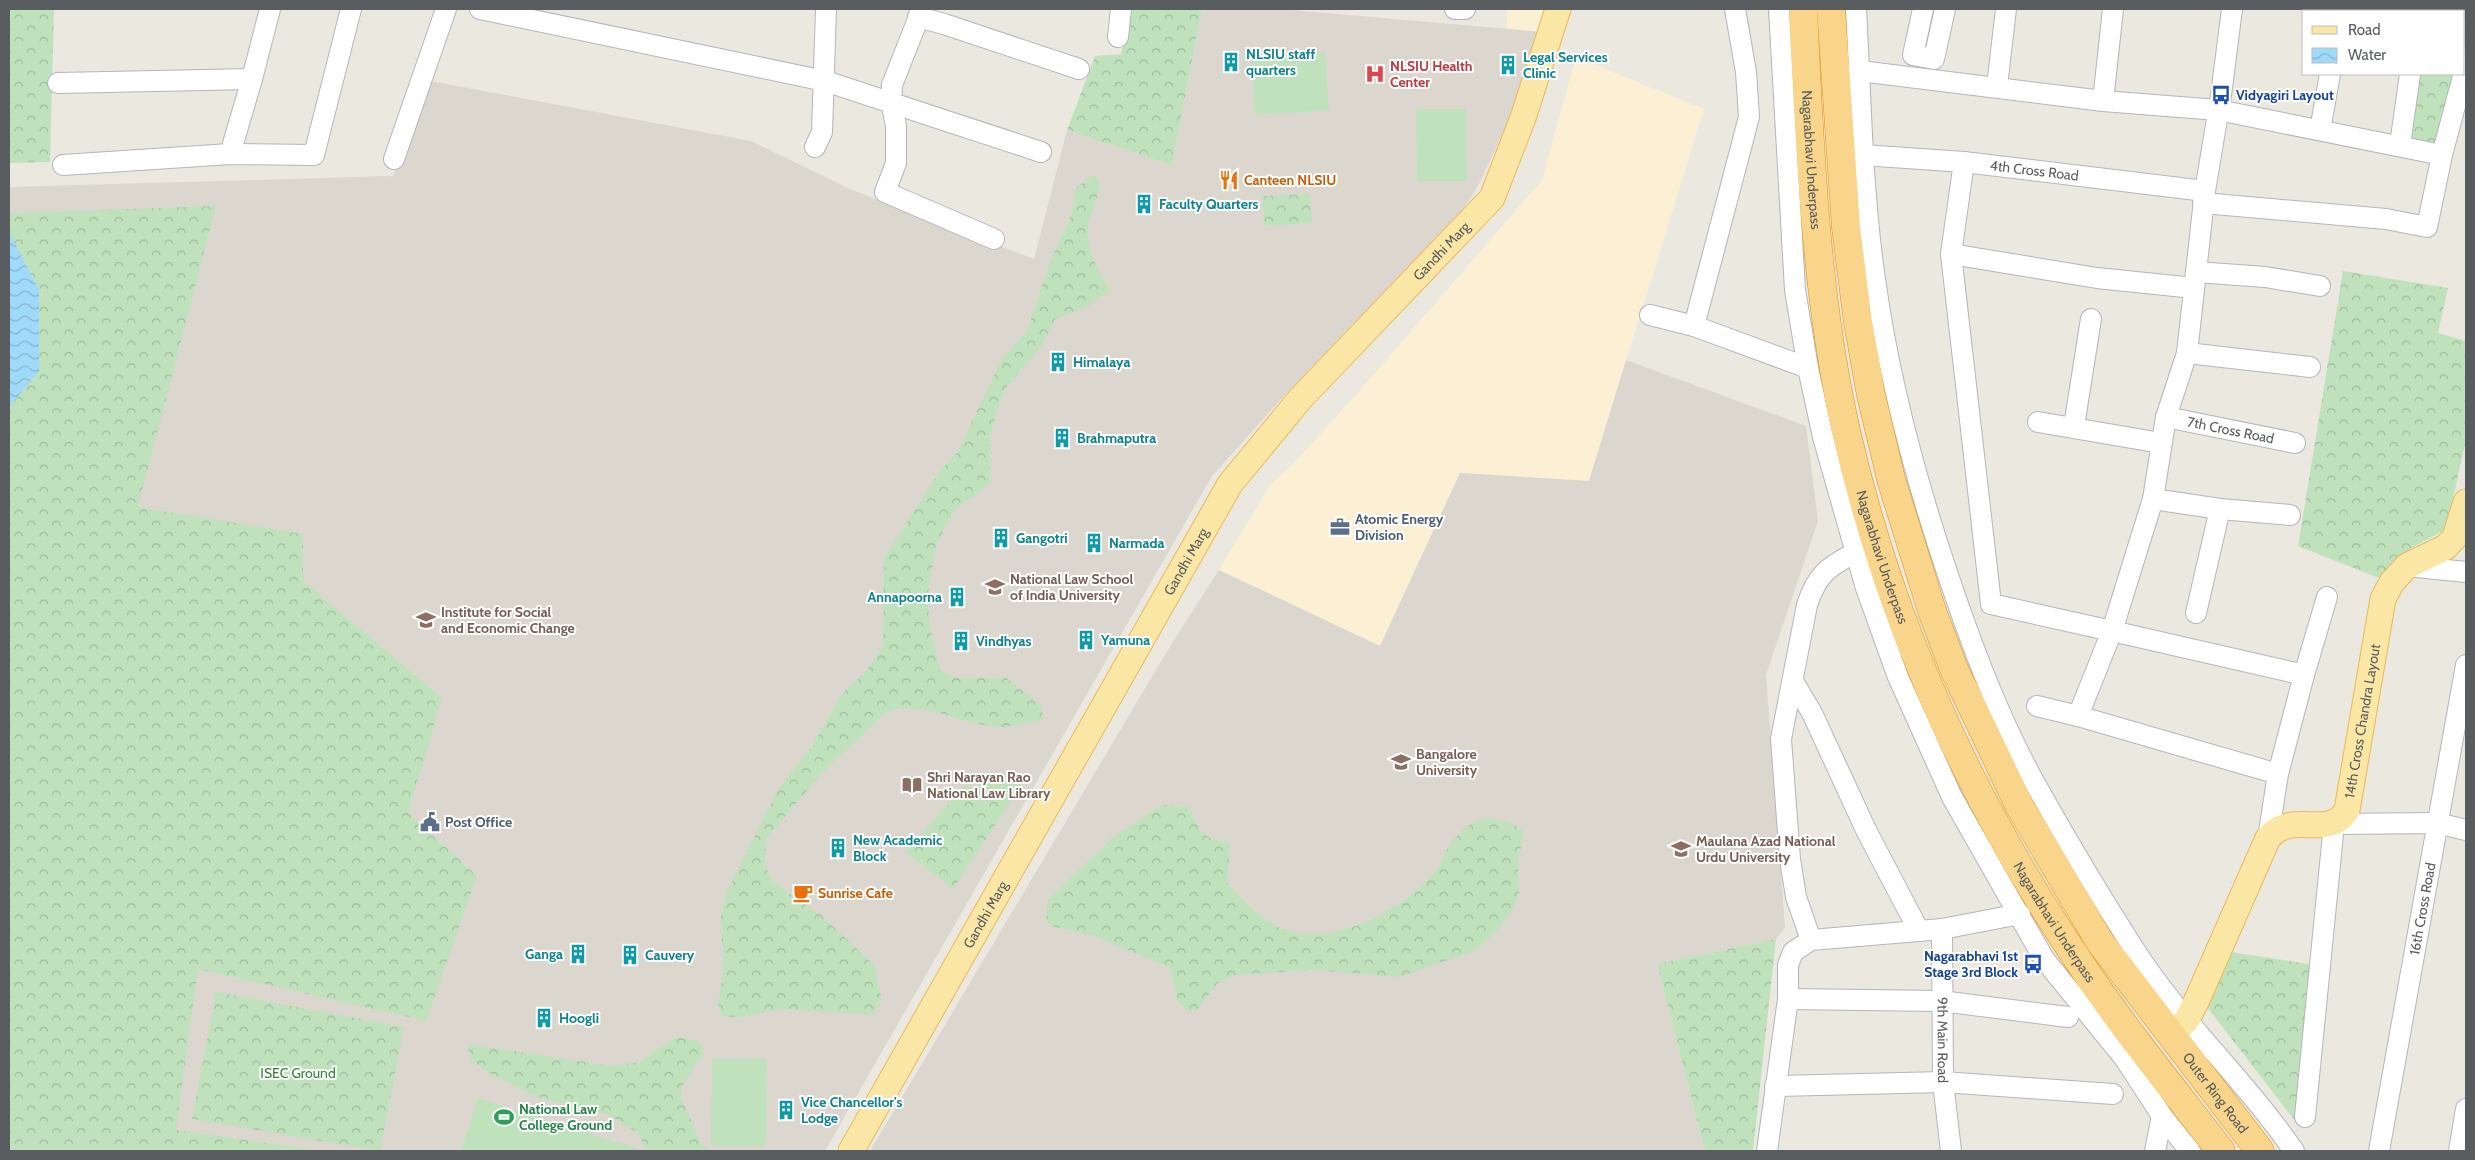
<svg xmlns="http://www.w3.org/2000/svg" width="2475" height="1160" font-family="Cabin,sans-serif">
	<style>
		.commercial { fill: #fcf0d4 }
		.education { fill: #dbd7ce }
		.grass { fill: #bfe2bd }
		.forest { fill: url(#forest-crowns) }
		.water { fill: url(#water-waves) }
		.lines { fill: none; stroke-linecap: round; stroke-linejoin: round }
		.minor-casing { stroke: #b3b6ba; stroke-width: 22 }
		.major-casing { stroke: #ebb859; stroke-width: 27 }
		.highway-casing { stroke: #e28f09; stroke-width: 29 }
		.minor { stroke: #fff; stroke-width: 20 }
		.major { stroke: #fbe7a5; stroke-width: 25 }
		.highway { stroke: #f8d58a; stroke-width: 28 }
		.labels { text-anchor: middle; stroke-width: 4; stroke-linejoin: round; paint-order: stroke }
		.culture-label { font-size: 14px; font-weight: bold; fill: #0d838f; stroke: #fff; text-anchor: start }
		.health-label { font-size: 14px; font-weight: bold; fill: #be3a42; stroke: #fff; text-anchor: start }
		.transit-label { font-size: 14px; font-weight: bold; fill: #164399; stroke: #fff; text-anchor: start }
		.street-label { font-size: 14px; fill: #595d60; stroke: #fff }
		.food-label { font-size: 14px; font-weight: bold; fill: #c56008; stroke: #fff; text-anchor: start }
		.service-label { font-size: 14px; font-weight: bold; fill: #4e5e75; stroke: #fff; text-anchor: start }
		.education-label { font-size: 14px; font-weight: bold; fill: #785e54; stroke: #fff; text-anchor: start }
		.park-label { font-size: 14px; fill: #398137; stroke: #fff }
		.leisure-label { font-size: 14px; font-weight: bold; fill: #27864d; stroke: #fff; text-anchor: start }
	</style>
	<defs>
		<pattern id="forest-crowns" width="20" height="18" patternUnits="userSpaceOnUse" patternTransform="scale(1.25)"><rect width="20" height="18" fill="#bfe2bd"/><path d="M2 6a3 3 0 1 1 6 0M12 15a3 3 0 1 1 6 0" fill="none" stroke="#9eba9d"/></pattern>
		<pattern id="water-waves" width="16" height="10" patternUnits="userSpaceOnUse" patternTransform="scale(1.25)"><rect width="16" height="10" fill="#a0dafb"/><path d="M0 5q4-4 8 0t8 0" fill="none" stroke="#85b4cf"/></pattern>
	</defs>
	<rect width="100%" height="100%" fill="#ebe8e0"/>
	<path class="commercial" d="M1508 9H1549L1542 32 1506 28Z
		M1576 57 1704 109 1589 481 1460 473 1380 646 1219 570 1271 484 1293 464 1361 389 1542 180Z"/>
	<path class="education" d="M1202 9H1280L1542 32 1524 87 1479 184 1464 208 1284 396 1212 476 825 1151H9V187L393 176 425 80 751 141 852 190 1034 259 1067 130 1172 165Z
		M1626 360 1806 426 1818 521 1766 675 1785 928 1776 939 1657 964 1705 1151H870L1172 643 1219 570 1380 646 1460 473 1589 481Z"/>
	<path class="grass" d="M1325 52 1329 110 1255 115 1251 56Z
		M1416 109H1466L1467 181H1417Z
		M712 1058 767 1059 766 1146H711Z
		M478 1098 641 1150 461 1151Z"/>
	<path class="forest" d="M9 9H54L50 162 9 163Z
		M1131 9H1202L1172 165 1067 130 1095 56 1121 54Z
		M2424 9H2466V35L2464 46V11H2424Z
		M2415 74H2457L2441 143 2406 138Z
		M1094 174 1100 180C1100 193 1094 205 1090 218 1081 245 1098 268 1110 291L1089 306 1055 319 1040 348 1004 390 990 434V483L955 510 936 545 928 593 929 622 940 671 956 678H1006L1040 704 1044 720C1030 722 1015 726 1001 727 968 728 913 695 883 715L821 774 766 839 765 865 772 881 822 916 874 965 882 1000 873 1015 780 1009 741 1018 723 1016 718 1007 723 970 721 916 727 892 779 788 813 745 843 692 863 675 883 647 884 558 940 471 957 453 1003 357 1027 331 1050 262 1071 216 1076 188Z
		M1310 194 1312 223 1264 226 1262 196Z
		M216 206 138 507 303 534V581L442 698 408 813 477 876 426 1021 198 969 176 1130 323 1151H9V213Z
		M2343 271 2448 288 2438 333 2466 341V440L2446 529 2410 549 2379 578 2298 546Z
		M978 780 1024 781 953 889 906 852 964 786 977 787Z
		M1162 805 1189 807C1199 831 1203 840 1230 843L1227 883C1244 901 1261 922 1286 930 1338 946 1402 910 1435 872 1443 863 1445 851 1452 842 1457 835 1465 828 1472 823 1484 815 1515 821 1524 832L1518 861 1519 892 1513 908 1498 930 1476 950 1399 977 1314 970 1235 975 1218 983 1197 1010 1189 1012 1177 1000 1170 968 1095 936 1051 926 1046 920 1048 900 1114 836Z
		M1776 939 1753 1151H1705L1657 964Z
		M2231 952 2315 965 2299 1126 2207 1007Z
		M216 992 404 1027 380 1151 192 1119Z
		M677 1037 694 1040 702 1045 704 1053 681 1088V1097L702 1146 713 1151H646L638 1133 609 1115 539 1098 492 1075 471 1060 467 1044 612 1066 639 1062Z"/>
	<path class="water" d="M9 232 39 290V371L9 407Z"/>
	<g class="lines">
		<defs>
			<g id="minor">
				<path d="M480 9 825 81 1041 152"/>
				<path d="M922 9 892 85 891 101 896 126V163L885 192 994 239"/>
				<path d="M1455 9H1465"/>
				<path d="M1779 9 1795 290 1808 368 1823 437 1866 588 1898 677 1952 797 2044 959 2125 1059 2162 1116 2190 1151"/>
				<path d="M1856 9C1861 99 1862 190 1875 279 1889 381 1916 481 1949 578 1973 649 2000 721 2037 787 2067 841 2100 896 2134 949 2180 1021 2245 1080 2294 1151"/>
				<path d="M1923 9 1913 55 1934 59 1945 9"/>
				<path d="M2418 11V9"/>
				<path d="M918 17 944 24 1079 69"/>
				<path d="M1118 37 1121 9"/>
				<path d="M1860 71 2103 101 2218 110 2442 155"/>
				<path d="M58 83 252 79 270 9"/>
				<path d="M1997 86 2006 9"/>
				<path d="M2103 101 2113 9"/>
				<path d="M2320 130 2330 74"/>
				<path d="M2400 145 2410 74"/>
				<path d="M815 147 822 132 826 9"/>
				<path d="M230 154 252 79"/>
				<path id="s1" d="M1863 155 1964 162 2205 191"/>
				<path d="M394 159 446 9"/>
				<path d="M1964 162 1951 254 1991 604 2112 631 2153 499 2166 417 2187 353 2205 191 2221 95 2232 9"/>
				<path d="M63 165 230 154 314 155 351 9"/>
				<path d="M2203 203 2386 219 2427 227 2442 155 2466 65"/>
				<path d="M1951 254 2097 278 2194 288"/>
				<path d="M2196 272 2265 277 2320 286"/>
				<path d="M1650 315 1694 326 1808 368"/>
				<path d="M1694 326 1749 117 1746 72 1735 9"/>
				<path d="M2187 353 2310 367"/>
				<path id="s2" d="M2166 417 2295 443"/>
				<path d="M2038 422 2161 443"/>
				<path d="M2074 426 2091 319"/>
				<path d="M2153 499 2220 509 2290 515"/>
				<path d="M2407 566 2466 572"/>
				<path d="M2196 613 2220 509"/>
				<path d="M2304 675 2327 597"/>
				<path d="M1793 681 1812 713 1867 832 1919 931"/>
				<path d="M2037 706 2078 716"/>
				<path d="M2268 838 2278 774 2304 675 2112 631 2078 716 2278 774"/>
				<path id="s3" d="M1942 929 1943 1082 1951 1151"/>
				<path d="M1811 940 1796 897 1790 859 1781 739 1807 605C1817 574 1828 567 1856 552"/>
				<path d="M1788 999 1941 1001 2068 1017"/>
				<path d="M1775 1086 1943 1082 2113 1094"/>
				<path d="M2305 1117 2334 824 2437 823 2466 830"/>
				<path d="M1767 1151 1788 999V965L1793 952 1811 940 1942 929 2020 914"/>
				<path d="M2155 1151 2162 1116"/>
				<path id="s4" d="M2379 1151 2466 665"/>
				<path d="M2459 1151 2466 1109"/>
			</g>
			<g id="major">
				<path id="s5" d="M2171 1034 2186 1021 2196 1002 2268 838C2292 809 2329 841 2347 810L2383 599 2392 582 2407 566 2446 547 2455 537 2466 502"/>
				<path id="s6" d="M851 1151 1230 484 1300 399 1492 198 1523 118 1558 9"/>
			</g>
			<g id="highway">
				<path id="s7" d="M1803 9C1810 151 1815 292 1846 431 1890 623 1972 804 2082 966 2125 1030 2174 1090 2221 1151"/>
				<path id="s8" d="M1831 9 1846 228 1858 323 1871 395 1891 479 1932 611 1954 669 2019 805 2100 942 2260 1151"/>
			</g>
		</defs>
		<use href="#minor" class="minor-casing"/>
		<use href="#major" class="major-casing"/>
		<use href="#highway" class="highway-casing"/>
		<use href="#minor" class="minor"/>
		<use href="#major" class="major"/>
		<use href="#highway" class="highway"/>
	</g>
	<defs>
		<symbol id="building-bare" viewBox="-9 -9 18 18"><path d="M-4-6H4V6H1V3H-1V6H-4ZM-2.5-4.3h1.7v1.8h-1.7ZM.8-4.3h1.7v1.8H.8ZM-2.5-1h1.7V.8h-1.7ZM.8-1h1.7V.8H.8Z" fill="#0f9aa8" stroke="#fff" stroke-width="2.5" paint-order="stroke"/></symbol>
		<symbol id="hospital-bare" viewBox="-9 -9 18 18"><path d="M-5-5h3v3.5h4V-5h3V5h-3V1.5h-4V5h-3Z" fill="#e0444e" stroke="#fff" stroke-width="2.5" paint-order="stroke"/></symbol>
		<symbol id="bus-bare" viewBox="-9 -9 18 18"><path d="M-5-6H5V4H4V6H2V4H-2V6H-4V4H-5ZM-3.5-4V0h7V-4ZM-3.5 1.2v1.5H-2V1.2ZM2 1.2v1.5H3.5V1.2Z" fill="#1a4fb4" stroke="#fff" stroke-width="2.5" paint-order="stroke"/></symbol>
		<symbol id="restaurant-bare" viewBox="-9 -9 18 18"><path d="M-5-6h1v4h1v-4h1v4h1v-4h1v5L-1.5 .5V6h-2V.5L-5-1ZM5-6V6H3V1.5H1.5Q1.5-4 5-6Z" fill="#e8710a" stroke="#fff" stroke-width="2.5" paint-order="stroke"/></symbol>
		<symbol id="office-bare" viewBox="-9 -9 18 18"><path d="M-6-3h4V-5.5h4V-3h4V5H-6ZM-1-4.5V-3h2v-1.5ZM-6 0V1H6V0Z" fill="#5c6f8a" stroke="#fff" stroke-width="2.5" paint-order="stroke"/></symbol>
		<symbol id="university-bare" viewBox="-9 -9 18 18"><path d="M0-5L7-2L0 1L-7-2ZM-4 1L0 2.5L4 1V4Q0 6-4 4Z" fill="#8d6e63" stroke="#fff" stroke-width="2.5" paint-order="stroke"/></symbol>
		<symbol id="library-bare" viewBox="-9 -9 18 18"><path d="M-6-4Q-3-5.5-.7-3.5V5Q-3 3-6 4ZM6-4Q3-5.5 .7-3.5V5Q3 3 6 4Z" fill="#8d6e63" stroke="#fff" stroke-width="2.5" paint-order="stroke"/></symbol>
		<symbol id="civic-bare" viewBox="-9 -9 18 18"><path d="M-.6-6.5H3V-4.5H.6V-3L4-1V1h2V6H-6V1h2V-1L-.6-3ZM-1.2 2.5V6h2.4V2.5Z" fill="#5c6f8a" stroke="#fff" stroke-width="2.5" paint-order="stroke"/></symbol>
		<symbol id="cafe-bare" viewBox="-9 -9 18 18"><path d="M-5.5-4.5H6V0H3Q3 3.5 0 3.5H-2.5Q-5.5 3.5-5.5 0ZM3-3.2v2h1.7v-2ZM-6 4.5H4V6H-6Z" fill="#e8710a" stroke="#fff" stroke-width="2.5" paint-order="stroke"/></symbol>
		<symbol id="stadium-bare" viewBox="-9 -9 18 18"><path d="M0-5a6.5 5 0 1 0 0 10a6.5 5 0 1 0 0-10ZM-3.5-1.8h7v3.6h-7Z" fill="#2e9e5b" stroke="#fff" stroke-width="2.5" paint-order="stroke"/></symbol>
	</defs>
	<g fill-rule="evenodd">
		<use href="#building-bare" x="1217" y="48" width="28" height="28"/>
		<use href="#building-bare" x="1494" y="51" width="28" height="28"/>
		<use href="#hospital-bare" x="1361" y="60" width="28" height="28"/>
		<use href="#bus-bare" x="2207" y="81" width="28" height="28"/>
		<use href="#restaurant-bare" x="1215" y="166" width="28" height="28"/>
		<use href="#building-bare" x="1130" y="190" width="28" height="28"/>
		<use href="#building-bare" x="1044" y="348" width="28" height="28"/>
		<use href="#building-bare" x="1048" y="424" width="28" height="28"/>
		<use href="#office-bare" x="1326" y="513" width="28" height="28"/>
		<use href="#building-bare" x="987" y="524" width="28" height="28"/>
		<use href="#building-bare" x="1080" y="529" width="28" height="28"/>
		<use href="#university-bare" x="981" y="573" width="28" height="28"/>
		<use href="#building-bare" x="943" y="583" width="28" height="28"/>
		<use href="#university-bare" x="412" y="606" width="28" height="28"/>
		<use href="#building-bare" x="1072" y="626" width="28" height="28"/>
		<use href="#building-bare" x="947" y="627" width="28" height="28"/>
		<use href="#university-bare" x="1387" y="748" width="28" height="28"/>
		<use href="#library-bare" x="898" y="771" width="28" height="28"/>
		<use href="#civic-bare" x="416" y="808" width="28" height="28"/>
		<use href="#building-bare" x="824" y="834" width="28" height="28"/>
		<use href="#university-bare" x="1667" y="835" width="28" height="28"/>
		<use href="#cafe-bare" x="789" y="879" width="28" height="28"/>
		<use href="#building-bare" x="564" y="940" width="28" height="28"/>
		<use href="#building-bare" x="616" y="941" width="28" height="28"/>
		<use href="#bus-bare" x="2019" y="950" width="28" height="28"/>
		<use href="#building-bare" x="530" y="1004" width="28" height="28"/>
		<use href="#building-bare" x="772" y="1096" width="28" height="28"/>
		<use href="#stadium-bare" x="490" y="1103" width="28" height="28"/>
	</g>
	<g class="labels">
		<g class="culture-label">
			<text x="1246" y="59">NLSIU staff<tspan x="1246" dy="16">quarters</tspan></text>
			<text x="1523" y="62">Legal Services<tspan x="1523" dy="16">Clinic</tspan></text>
			<text x="1159" y="209">Faculty Quarters</text>
			<text x="1073" y="367">Himalaya</text>
			<text x="1077" y="443">Brahmaputra</text>
			<text x="1016" y="543">Gangotri</text>
			<text x="1109" y="548">Narmada</text>
			<text x="942" y="602" text-anchor="end">Annapoorna</text>
			<text x="1101" y="645">Yamuna</text>
			<text x="976" y="646">Vindhyas</text>
			<text x="853" y="845">New Academic<tspan x="853" dy="16">Block</tspan></text>
			<text x="563" y="959" text-anchor="end">Ganga</text>
			<text x="645" y="960">Cauvery</text>
			<text x="559" y="1023">Hoogli</text>
			<text x="801" y="1107">Vice Chancellor's<tspan x="801" dy="16">Lodge</tspan></text>
		</g>
		<g class="health-label">
			<text x="1390" y="71">NLSIU Health<tspan x="1390" dy="16">Center</tspan></text>
		</g>
		<g class="transit-label">
			<text x="2236" y="100">Vidyagiri Layout</text>
			<text x="2018" y="961" text-anchor="end">Nagarabhavi 1st<tspan x="2018" dy="16">Stage 3rd Block</tspan></text>
		</g>
		<g class="street-label">
			<text dy="5" stroke="none"><textPath href="#s7" startOffset="151">Nagarabhavi Underpass</textPath></text>
			<text dy="5" stroke="none"><textPath href="#s1" startOffset="172">4th Cross Road</textPath></text>
			<text dy="5" stroke="none"><textPath href="#s6" startOffset="1082">Gandhi Marg</textPath></text>
			<text dy="5" stroke="none"><textPath href="#s2" startOffset="66">7th Cross Road</textPath></text>
			<text dy="5" stroke="none"><textPath href="#s7" startOffset="556">Nagarabhavi Underpass</textPath></text>
			<text dy="5" stroke="none"><textPath href="#s6" startOffset="678">Gandhi Marg</textPath></text>
			<text dy="5" stroke="none"><textPath href="#s5" startOffset="399">14th Cross Chandra Layout</textPath></text>
			<text dy="5" stroke="none"><textPath href="#s4" startOffset="246">16th Cross Road</textPath></text>
			<text dy="5" stroke="none"><textPath href="#s6" startOffset="272">Gandhi Marg</textPath></text>
			<text dy="5" stroke="none"><textPath href="#s7" startOffset="961">Nagarabhavi Underpass</textPath></text>
			<text dy="5" stroke="none"><textPath href="#s3" startOffset="111">9th Main Road</textPath></text>
			<text dy="5" stroke="none"><textPath href="#s8" startOffset="1175">Outer Ring Road</textPath></text>
		</g>
		<g class="food-label">
			<text x="1244" y="185">Canteen NLSIU</text>
			<text x="818" y="898">Sunrise Cafe</text>
		</g>
		<g class="service-label">
			<text x="1355" y="524">Atomic Energy<tspan x="1355" dy="16">Division</tspan></text>
			<text x="445" y="827">Post Office</text>
		</g>
		<g class="education-label">
			<text x="1010" y="584">National Law School<tspan x="1010" dy="16">of India University</tspan></text>
			<text x="441" y="617">Institute for Social<tspan x="441" dy="16">and Economic Change</tspan></text>
			<text x="1416" y="759">Bangalore<tspan x="1416" dy="16">University</tspan></text>
			<text x="927" y="782">Shri Narayan Rao<tspan x="927" dy="16">National Law Library</tspan></text>
			<text x="1696" y="846">Maulana Azad National<tspan x="1696" dy="16">Urdu University</tspan></text>
		</g>
		<g class="park-label">
			<text x="298" y="1078">ISEC Ground</text>
		</g>
		<g class="leisure-label">
			<text x="519" y="1114">National Law<tspan x="519" dy="16">College Ground</tspan></text>
		</g>
	</g>
	<rect width="2475" height="1160" fill="none" stroke="#595d60" stroke-width="20"/>
	<rect x="2302" y="10" width="162" height="65" fill="#ffffff" stroke="#bdbebf"/>
	<rect x="2312" y="26" width="25" height="8" fill="#fbe7a5" stroke="#bdbebf"/>
	<text x="2348" y="35" font-size="15" fill="#595d60">Road</text>
	<rect x="2312" y="48" width="25" height="15" fill="url(#water-waves)" stroke="#bdbebf"/>
	<text x="2348" y="60" font-size="15" fill="#595d60">Water</text>
</svg>
